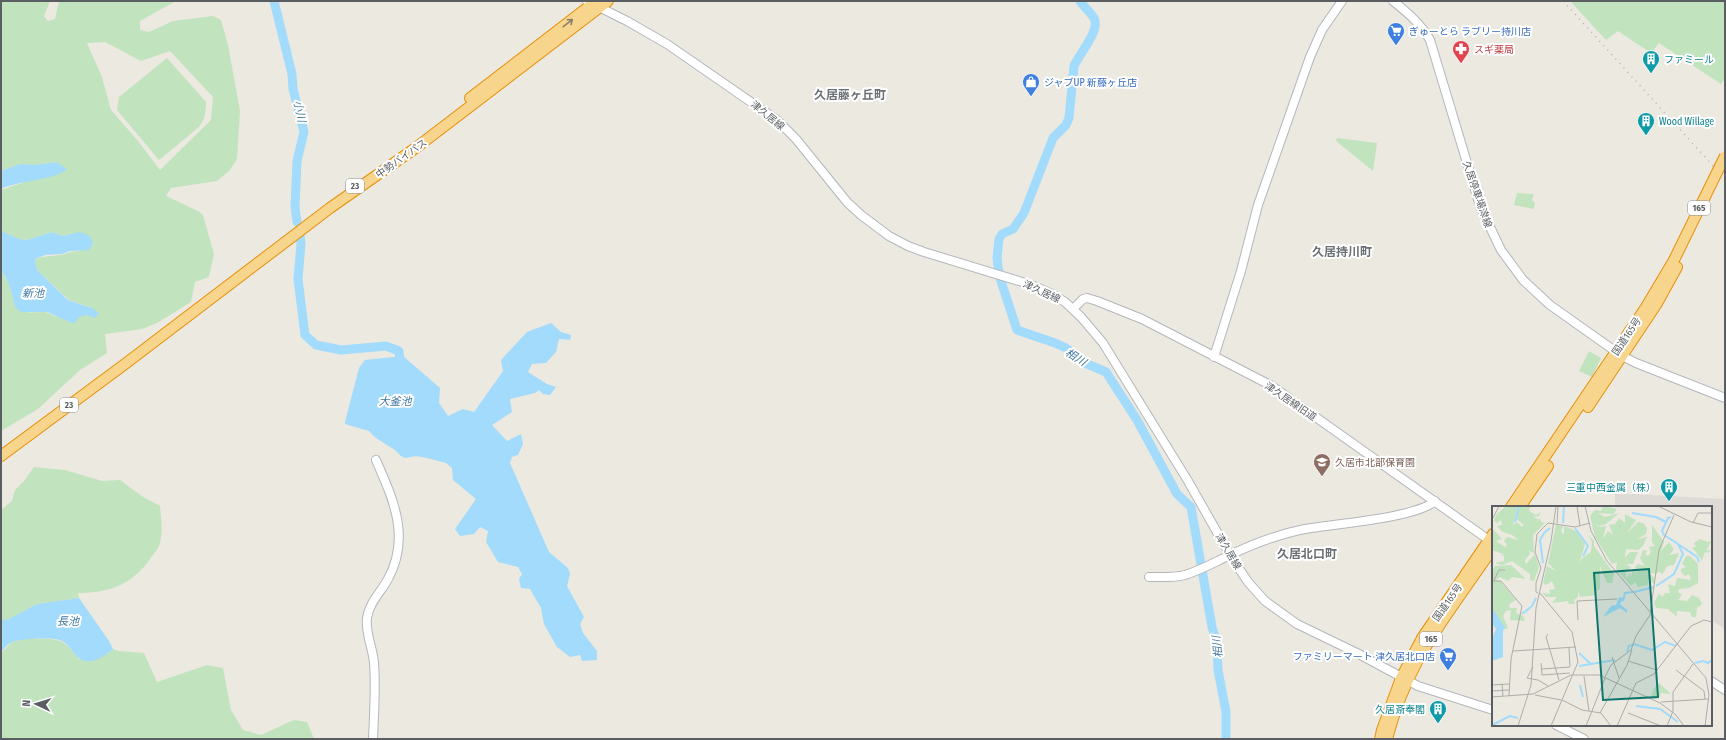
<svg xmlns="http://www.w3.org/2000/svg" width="1726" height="740" font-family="'Fira Sans Condensed','Noto Sans JP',sans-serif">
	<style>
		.industrial { fill: #dedbd6 }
		.green { fill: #c1e3be; fill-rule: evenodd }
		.water { fill: #a2dbfb }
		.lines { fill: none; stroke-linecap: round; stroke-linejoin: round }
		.river { stroke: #a2dbfb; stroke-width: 9 }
		.secondary-casing { stroke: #b3b7bc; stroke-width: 10 }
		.highway-casing { stroke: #e59009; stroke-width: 12 }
		.secondary { stroke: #fff; stroke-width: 8 }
		.highway { stroke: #f8d58c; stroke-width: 10 }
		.rail { stroke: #b0b1b2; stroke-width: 1.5; stroke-dasharray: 1 5; stroke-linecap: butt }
		.highway-bridge-casing { stroke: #e59009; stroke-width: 12; stroke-linecap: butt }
		.highway-bridge { stroke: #f8d58c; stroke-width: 10 }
		.oneway { stroke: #89826f }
		.labels { text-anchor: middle; stroke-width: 4; stroke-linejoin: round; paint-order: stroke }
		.shield { fill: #fff; stroke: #8c8e91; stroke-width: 1 }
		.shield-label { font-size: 9px; font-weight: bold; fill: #5a5e62 }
		.shop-label { font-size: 10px; fill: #366cbe; stroke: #fff; text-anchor: start }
		.health-label { font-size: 10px; fill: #be3a42; stroke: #fff; text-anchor: start }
		.culture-label { font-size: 10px; fill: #0d838f; stroke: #fff; text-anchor: start }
		.street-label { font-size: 10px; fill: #5a5e62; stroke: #fff }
		.education-label { font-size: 10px; fill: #785e54; stroke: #fff; text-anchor: start }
		.water-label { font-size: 11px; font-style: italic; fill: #3e77a3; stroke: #fff }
		.quarter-label { font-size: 12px; font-weight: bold; fill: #6b7074; stroke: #fff }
		.inset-river { fill: none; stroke: #a2dbfb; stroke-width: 2 }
		.inset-road { fill: none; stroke: #aeadaa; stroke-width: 1 }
		.view { fill: #0f766e; fill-opacity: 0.15; stroke: #0f766e; stroke-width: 2 }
		.inset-edge { fill: none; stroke: #5a5e62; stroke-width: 2 }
	</style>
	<rect width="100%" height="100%" fill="#ece9e1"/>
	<path class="industrial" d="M1615 493 1725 499V629L1711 620V507H1615Z"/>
	<path class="green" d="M1 1H50L44 16 48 21 55 19 59 1H176L140 21V30L149 32 173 21 213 16 221 20 228 45 240 111 237 159 229 171 217 181 171 188 166 196 198 211 203 215 214 254 209 277 195 282 191 302 157 323 142 329 105 334 107 353 80 370 38 409 1 431V271C8 277 13 297 15 307 24 315 34 312 45 312 49 313 53 316 57 317 70 319 84 318 92 308L69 300 37 270 35 259C44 256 52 256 61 255 70 253 70 251 80 251L72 234 62 236 52 232 27 240 19 239 1 231V190L34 179 56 162 35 165 20 164 1 171ZM105 42 141 61 170 51 213 97 211 120 160 170 138 141 111 110 102 77 87 43Z
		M1570 1H1725V78L1721 84 1659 43 1651 53 1618 31 1606 40Z
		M167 58 206 102C206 112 205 119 199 127L159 160 117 110 119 97Z
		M1337 138 1377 143 1373 171 1336 141Z
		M1517 193 1534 194 1532 200 1535 203 1534 209 1514 205Z
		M1589 351 1601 358 1592 377 1579 371Z
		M34 467 65 470 102 481 120 480 143 497 160 506C161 518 163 530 160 543 159 548 155 552 152 556 134 584 110 593 78 593L79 598 37 604 7 620H1V510L12 501 15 490 24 481Z
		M23 639C52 640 60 633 79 659L107 654 113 649 119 651 144 653 157 682 207 665 223 668 231 710 243 730 261 735 294 720 307 722 314 739H1V653L12 642Z"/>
	<path class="water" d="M56 162 67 169C56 180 16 181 1 189V171L20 164 35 165Z
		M1 231 19 239 27 240 52 232 62 236 80 232 90 236 93 243 89 250 70 251 62 254 45 255 35 259 37 270 68 300 92 308 99 313 95 318 86 315 79 317 74 324 47 312H21L15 307C13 297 8 277 1 271Z
		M551 323 561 332 571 335 570 340 559 339 556 352 546 363 532 364 528 372 547 384 556 387 550 395 543 394 539 390 535 393 510 399 512 412 492 425 507 441 521 434 523 444 518 455 512 457 510 463 549 552 568 568 570 574 567 586 584 617 580 624 583 633 597 651V660L582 661 580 655 570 657 557 647 544 624 541 608 530 589 521 588 519 579 522 574 518 567 498 562 486 542 488 531 480 527 474 534 460 536 455 529 476 499 453 480 452 468 446 463 427 458 416 456 405 458 401 456 395 450 376 438 369 431 345 424V422L359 368 365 360 403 356 440 388 439 403 448 416 463 409 474 412 503 371 501 360 527 332Z
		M79 598 109 641 113 649C106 655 95 663 85 661 74 659 71 643 59 640 52 637 19 639 12 642 8 644 3 649 1 653V620H7L37 604Z"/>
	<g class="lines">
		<path class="river" d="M274 1 292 74 293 89 304 132 297 161 295 207 297 222
			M1080 1C1084 7 1090 12 1094 18 1101 30 1079 54 1074 66L1069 118 1066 125 1053 138 1024 213 1013 229 1002 234 999 239 997 258 999 275 1017 330 1055 343 1066 348 1085 363 1106 372 1137 420 1177 494 1191 507 1212 627 1217 643 1218 670 1226 712V739
			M300 235 301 244 298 279 305 335 316 345 341 350 386 346 399 351 401 369"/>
		<defs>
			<path id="secondary" d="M587 1 627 21 667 44 777 120 796 139 847 202 861 215 889 236 908 246 924 252 1032 285 1052 294 1065 302 1081 317 1103 343 1188 481 1230 555 1248 582 1265 601 1297 624 1357 653 1418 686 1493 710
				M1393 1C1408 13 1421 24 1430 40L1480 206 1501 250 1523 280 1550 305 1622 356 1636 363 1725 398
				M1073 309 1083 299 1087 298 1097 301 1142 319 1272 386 1493 543
				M1214 357 1241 271 1258 205 1310 57 1322 30 1342 1
				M1149 577C1161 577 1173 578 1185 575 1201 570 1215 562 1230 555 1253 544 1279 534 1305 529 1332 524 1417 518 1435 501
				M1711 681 1725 690
				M1556 725 1584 739
				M373 739C374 714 376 688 374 663 373 648 365 633 367 618 369 603 381 592 388 579 411 537 393 499 376 460"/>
			<path id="highway" d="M470 98 596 1
				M1588 407 1656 305 1677 267
				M1 456 125 364 330 208 417 147 608 1
				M1511 507 1646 307 1674 260
				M1520 507 1548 466
				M1380 739 1382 730 1401 678 1422 638 1493 534
				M1387 739C1394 712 1405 684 1418 660 1440 621 1468 585 1493 548"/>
		</defs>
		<use href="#secondary" class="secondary-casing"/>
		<use href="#highway" class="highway-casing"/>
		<use href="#secondary" class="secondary"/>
		<use href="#highway" class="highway"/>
		<path class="rail" d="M1563 1 1725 179"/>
		<defs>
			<path id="highway-bridge" d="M1674 260 1725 156"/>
		</defs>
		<use href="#highway-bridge" class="highway-bridge-casing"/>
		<use href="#highway-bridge" class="highway-bridge"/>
	</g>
	<defs><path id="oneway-shaft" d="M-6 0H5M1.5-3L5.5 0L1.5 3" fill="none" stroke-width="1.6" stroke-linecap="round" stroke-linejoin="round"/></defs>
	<use class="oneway" href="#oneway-shaft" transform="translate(568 23) rotate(-38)"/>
	<defs>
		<symbol id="supermarket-pin" viewBox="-11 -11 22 30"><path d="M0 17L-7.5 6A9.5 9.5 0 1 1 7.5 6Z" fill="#3f7fe0" stroke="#fff"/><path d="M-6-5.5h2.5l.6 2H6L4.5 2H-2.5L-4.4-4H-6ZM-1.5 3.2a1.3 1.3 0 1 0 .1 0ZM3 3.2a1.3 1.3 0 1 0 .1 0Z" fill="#fff"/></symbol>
		<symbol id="pharmacy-pin" viewBox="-11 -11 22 30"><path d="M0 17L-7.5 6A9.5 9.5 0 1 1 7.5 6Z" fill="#e0444e" stroke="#fff"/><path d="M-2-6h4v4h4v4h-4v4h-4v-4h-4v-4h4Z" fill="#fff"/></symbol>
		<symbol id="building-pin" viewBox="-11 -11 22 30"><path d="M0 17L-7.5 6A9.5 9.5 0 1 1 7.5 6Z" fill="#0f9aa8" stroke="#fff"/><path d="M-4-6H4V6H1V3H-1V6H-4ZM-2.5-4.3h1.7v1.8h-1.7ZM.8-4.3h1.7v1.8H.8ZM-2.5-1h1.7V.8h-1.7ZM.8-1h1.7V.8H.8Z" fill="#fff"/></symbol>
		<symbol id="shop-pin" viewBox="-11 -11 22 30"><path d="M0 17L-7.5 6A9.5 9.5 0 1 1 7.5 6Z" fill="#3f7fe0" stroke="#fff"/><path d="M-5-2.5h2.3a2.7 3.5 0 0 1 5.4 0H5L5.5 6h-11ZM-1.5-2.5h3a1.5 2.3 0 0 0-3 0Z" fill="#fff"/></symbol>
		<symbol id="school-pin" viewBox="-11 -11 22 30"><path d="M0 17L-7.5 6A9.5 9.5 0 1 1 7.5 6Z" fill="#8d6e63" stroke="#fff"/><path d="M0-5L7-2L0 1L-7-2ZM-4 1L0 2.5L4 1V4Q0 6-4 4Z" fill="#fff"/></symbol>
	</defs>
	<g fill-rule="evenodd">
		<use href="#supermarket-pin" x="1386" y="21" width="20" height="27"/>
		<use href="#pharmacy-pin" x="1451" y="39" width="20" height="27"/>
		<use href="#building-pin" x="1641" y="49" width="20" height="27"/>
		<use href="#shop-pin" x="1021" y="72" width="20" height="27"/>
		<use href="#building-pin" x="1636" y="111" width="20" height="27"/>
		<use href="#school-pin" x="1312" y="452" width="20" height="27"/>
		<use href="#building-pin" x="1659" y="477" width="20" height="27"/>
		<use href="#supermarket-pin" x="1438" y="646" width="20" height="27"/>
		<use href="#building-pin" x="1428" y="699" width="20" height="27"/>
	</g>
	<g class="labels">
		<g class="shield">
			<rect x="346" y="179" width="18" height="14" rx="3"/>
			<rect x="1688" y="201" width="22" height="14" rx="3"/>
			<rect x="60" y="398" width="18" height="14" rx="3"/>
			<rect x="1420" y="632" width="22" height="14" rx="3"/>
		</g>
		<g class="shield-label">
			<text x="355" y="189">23</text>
			<text x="1699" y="211">165</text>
			<text x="69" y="408">23</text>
			<text x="1431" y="642">165</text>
		</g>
		<g class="shop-label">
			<text x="1409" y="35">ぎゅーとら ラブリー持川店</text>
			<text x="1044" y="86">ジャブUP 新藤ヶ丘店</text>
			<text x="1435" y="660" text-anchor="end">ファミリーマート 津久居北口店</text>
		</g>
		<g class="health-label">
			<text x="1474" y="53">スギ薬局</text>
		</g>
		<g class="culture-label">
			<text x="1664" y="63">ファミール</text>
			<text x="1659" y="125">Wood Willage</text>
			<text x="1656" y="491" text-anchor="end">三重中西金属（株）</text>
			<text x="1425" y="713" text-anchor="end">久居斎奉閣</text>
		</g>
		<g class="street-label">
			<text transform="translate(768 115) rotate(39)" y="4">津久居線</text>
			<text transform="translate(401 158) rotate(-35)" y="4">中勢バイパス</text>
			<text transform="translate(1478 194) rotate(71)" y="4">久居停車場津線</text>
			<text transform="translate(1042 291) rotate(25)" y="4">津久居線</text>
			<text transform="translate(1626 336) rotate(-56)" y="4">国道165号</text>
			<text transform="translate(1291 401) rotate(34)" y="4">津久居線旧道</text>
			<text transform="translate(1229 551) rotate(59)" y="4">津久居線</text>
			<text transform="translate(1447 602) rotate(-55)" y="4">国道165号</text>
		</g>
		<g class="education-label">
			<text x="1335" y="466">久居市北部保育園</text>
		</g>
		<g class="water-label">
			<text transform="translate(300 111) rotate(77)" y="4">小川</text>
			<text x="33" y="297">新池</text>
			<text transform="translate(1076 357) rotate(32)" y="4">相川</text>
			<text x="395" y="405">大釜池</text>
			<text x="68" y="625">長池</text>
			<text transform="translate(1217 647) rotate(-96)" y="4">相川</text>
		</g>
		<g class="quarter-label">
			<text x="850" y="99">久居藤ヶ丘町</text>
			<text x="1342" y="256">久居持川町</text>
			<text x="1307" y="558">久居北口町</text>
		</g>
	</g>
	<g transform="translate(1492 506)">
		<rect width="220" height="220" fill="#ece9e1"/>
		<path d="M14 0H26L21 19 25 16 30 21 32 19 24 13 28 0H38L37 5 44 9 49 6 47 10 41 11 46 13 44 17 48 12 49 16 53 17 41 29 42 47 37 45 38 48 33 54 34 58 43 48 47 61 42 75 38 74V68L20 55 10 59 3 57 12 55V50L8 48 14 49 0 44V22L10 33 4 35 13 41 15 39 12 35 15 31 26 34 22 30 9 25 5 20 10 19 9 14 5 17 2 15 4 9ZM111 0 125 3 121 8 106 7 113 11 127 7 114 18 107 20 101 16 107 21 114 20 111 33 116 25 121 29 117 19 123 18 127 12 133 17V8L144 14 135 27 146 16 151 17 155 22 154 28 145 33 155 31 151 40 146 44 134 43 133 52 138 46H146L141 58H134L139 61 134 66V72L138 67 139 71 141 63 145 69 143 61 146 58 153 60 148 52 151 44 155 45 153 48 156 50 159 46 157 41 163 40 160 36V19L172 36 169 45 177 36 182 43 177 49 187 47 182 59 175 60 171 68 167 66 164 68 155 66 163 72 162 78 156 73V79L146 81 143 76 139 80 124 63 125 56 120 58 103 31 98 10 103 4 109 5ZM64 19 71 20 69 26 72 28V20L84 25 93 38 87 58 90 52 99 46 100 36 96 29 102 35V40L122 68 120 77H115L108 60V83L104 85 105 89 88 91 86 85V91L82 94 83 98H77L76 95 60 97 65 91H54L50 87 58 88 57 84 63 83 60 75 54 79 51 77 55 60 64 65 56 57ZM208 33 216 36 220 34 214 45 220 43 216 47 213 46 210 55 200 41H204L202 37ZM194 50H198L206 58V77L197 82 187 83 186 86 190 89 186 94 195 95 200 89 207 92 210 98 205 102 204 111H200L198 106 185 105V111L176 103 164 102 162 97 167 87 170 91 173 87H178L176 78 183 80 185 72 199 74 197 68 193 70 189 66V63L194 61 190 58ZM19 59 34 73 20 71 16 75 8 71 4 74 8 75 24 94 17 98 18 102H25L24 107 31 110 33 115 18 114 19 104 14 105 11 110 16 122 11 124 13 120 10 119 0 102V65L3 60ZM167 177 179 188 169 187 168 191 163 193 159 191 162 182Z" fill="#c1e3be"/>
		<path d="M127 91 132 92 128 98 135 104V107L128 102 111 111 119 100 124 99ZM0 102 13 121 11 125V151L0 155V133L4 123 0 117Z" fill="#a2dbfb"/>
		<path class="inset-river" d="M140 7 164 11 174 16M23 16 27 0M71 17 72 0M83 22 96 40 91 50M186 38 205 51 207 56M51 57 48 34 52 27 58 22M164 80 182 68 191 48 186 38 172 29 170 25 176 12 179 11M142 86 162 81M131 95 133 87 141 86M30 108 40 100 44 92M135 146 137 140 142 138 160 144 173 136 184 140M87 147 99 158M203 157 211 155 216 157 220 154M99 158 123 154M87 160 99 158M88 179 91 191M144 200 168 203 186 216M0 219 18 210 26 212"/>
		<path class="inset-road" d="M85 0 88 20M93 0 99 25 115 55 214 172 217 189 213 220M166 0 199 16 220 21M0 14 7 0M65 17 66 0M201 17 206 7H220M2 74 7 64H13M0 75H9L30 100 19 153 17 190M46 87 44 86V77L49 62 43 46 45 28 56 17 83 21 98 17M48 87 80 126 86 156 59 220M86 114 85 95 125 93M56 128 54 131 67 174M21 145 84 141M120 151 127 172M136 155 165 164M49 157 50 169 78 167M41 161 35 172 46 174 56 180M50 163 78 161 77 142M184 164 212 185 213 193M92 170 97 205M113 171 119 159 139 144 144 130 158 109 167 44 182 9M10 178 11 190M0 179 17 178M0 185 17 184M43 189 69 194M0 191 41 188 79 169H107L168 197 183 208 192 220M70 194 90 204 109 207 119 220M169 196 216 193M108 207 135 159 140 144M136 207 169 220M26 220 39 179 44 102 59 35 64 0M94 220 113 172M125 220 144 177 162 168 199 120 212 114 220 116M175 220 181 205V186L201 158"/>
		<path class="view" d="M157 63 166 191 111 194 102 67Z"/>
		<rect width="220" height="220" class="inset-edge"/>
	</g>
	<rect width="1726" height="740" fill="none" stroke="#5a5e62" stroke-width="4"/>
	<g transform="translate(36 704) rotate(274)" stroke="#ffffff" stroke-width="3" paint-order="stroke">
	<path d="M0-3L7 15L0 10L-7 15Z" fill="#5a5e62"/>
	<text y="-6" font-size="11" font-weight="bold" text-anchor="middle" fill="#5a5e62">N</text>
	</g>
</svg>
